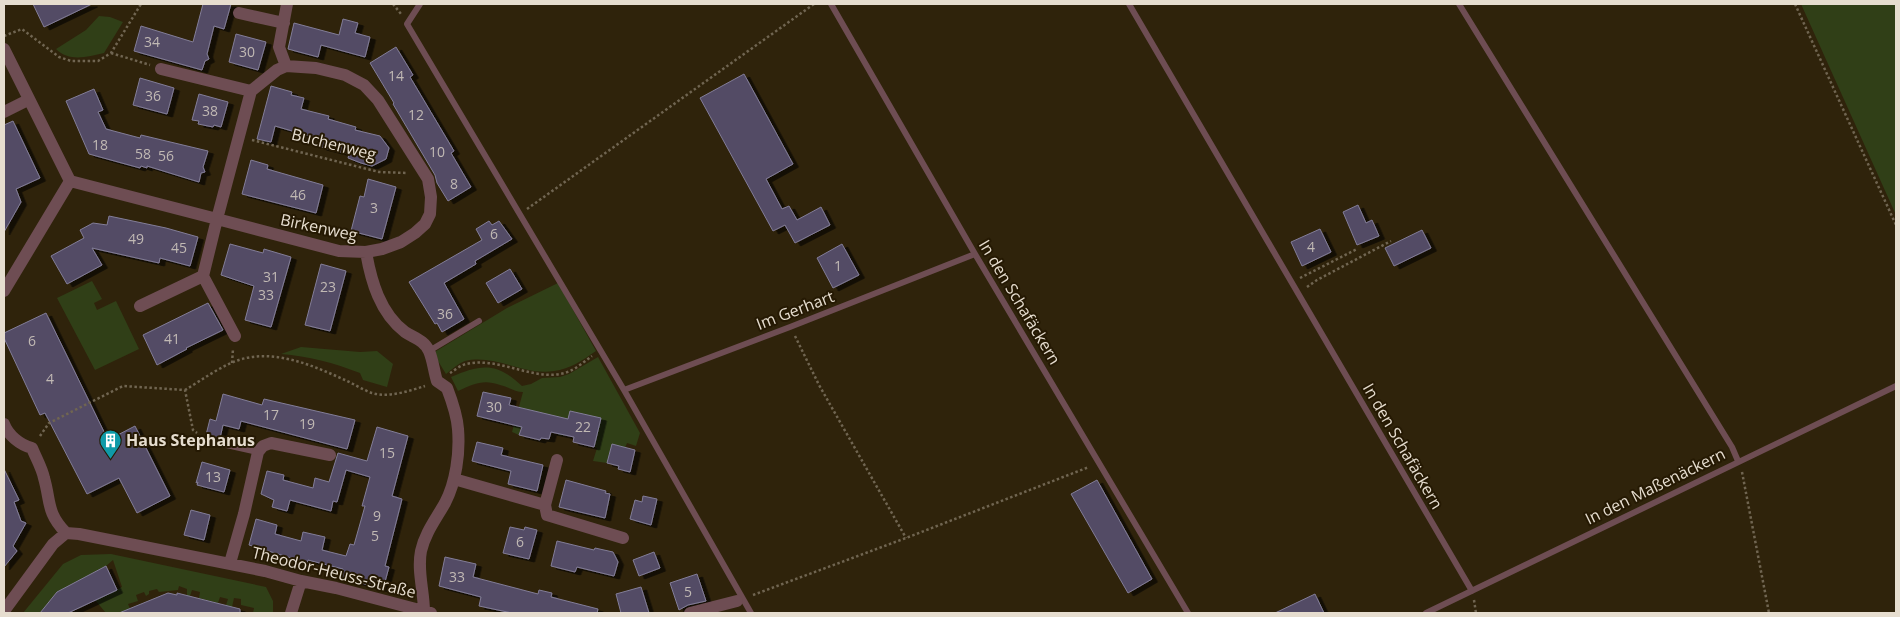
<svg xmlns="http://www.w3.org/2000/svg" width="1900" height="617" font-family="'Open Sans',sans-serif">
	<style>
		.green { fill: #303f17 }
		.building { fill: #524c65; stroke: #837d98; filter: url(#shadow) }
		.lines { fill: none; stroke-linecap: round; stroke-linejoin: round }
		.path { stroke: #706551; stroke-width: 2.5; stroke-dasharray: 2.5 2.5; stroke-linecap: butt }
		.lane { stroke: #6e4d53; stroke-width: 6 }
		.street { stroke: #6e4d53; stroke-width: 12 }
		.labels { text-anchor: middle; stroke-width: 4; stroke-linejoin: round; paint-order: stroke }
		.number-label { font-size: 14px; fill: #c1b9b4 }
		.street-label { font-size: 16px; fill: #e6ddcf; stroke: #251903 }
		.poi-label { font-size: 16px; font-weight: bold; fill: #e6ddcf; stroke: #251903; text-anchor: start }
	</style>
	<defs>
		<filter id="shadow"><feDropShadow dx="5.5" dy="3" stdDeviation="0" flood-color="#0009"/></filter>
	</defs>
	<rect width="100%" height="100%" fill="#2f230b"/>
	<path class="green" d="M1801 4H1896V215Z
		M99 16 110 17 123 22 104 53C87 57 69 62 56 49L86 30Z
		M92 281 102 299 94 303 97 310 116 301 139 349 95 370 57 298Z
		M558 283 596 351C583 360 570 369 554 371 524 376 496 354 465 361 459 363 451 370 446 374L433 353 507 308Z
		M301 347 360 352 377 351 393 364 387 387 363 380 360 373C334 363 308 356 281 354Z
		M598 357 640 433 636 446 627 443 625 448 612 445 607 463 593 461 597 448 594 447 601 419 579 416 580 413 571 411 564 436 558 435 559 428 552 427 555 416 526 409 519 435 512 432 523 392C515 392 509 387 500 385 483 379 474 384 458 391L451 377C481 364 497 362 522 386L531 384 542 378 560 377 569 374Z
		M111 554 266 587 273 601V613H253L254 608 241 605V599L234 598 232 607 226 605 228 599 220 597 218 603 199 598 200 592 192 590 190 596H187V589L179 586 178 590 159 592 157 589 149 591V594L146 596 144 592 136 595 138 601 128 604 132 613H106L95 600 122 587 113 560 106 566 57 592 40 613H23L63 564 81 555Z"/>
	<path class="building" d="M33 4H92L44 27Z
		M203 4H231L224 29 214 26 207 54 209 59 205 61 202 70 134 51 141 26 193 42Z
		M343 19 358 23 355 33 370 37 365 57 321 45 318 57 288 49 294 23 339 35Z
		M236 34 266 42 258 70 229 62Z
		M396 47 413 75 410 77 454 151 451 153 471 187 448 201 437 183 435 175 393 104 394 103 370 63Z
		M744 74 793 164 766 179 782 209 789 206 797 220 821 207 830 225 795 243 785 225 773 231 700 98Z
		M140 78 174 88 167 114 133 105Z
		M271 86 292 92 291 95 304 98 301 109 329 116 328 119 356 127 355 130 380 136 389 148 386 159 372 166 361 163 348 158 349 154 321 147 323 140 275 126 271 142 257 139Z
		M94 89 103 110 98 112 106 129 140 138 141 135 208 151 203 167 205 172 201 173 199 182 147 166V168L141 166 140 168 89 154 66 101Z
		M199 94 228 102 221 127 214 125 213 127 198 124 199 121 192 120Z
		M13 121 40 178 16 189 21 202 4 232V125Z
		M251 160 268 165 267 169 323 185 316 213 242 194Z
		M368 179 396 187 382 239 351 231 360 196 364 197Z
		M1358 205 1366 223 1372 220 1379 236 1357 245 1343 212Z
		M109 216 166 228 198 237 190 266 160 258 159 263 92 248 102 265 67 284 51 256 84 238 80 230 93 223 107 225Z
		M489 221 492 225 499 221 512 239 475 261 476 264 444 283 464 319 442 332 437 323 435 324 409 282 482 240 476 229Z
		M1320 229 1331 252 1302 266 1291 242Z
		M1422 230 1431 248 1394 266 1385 248Z
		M230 244 263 253 264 249 291 257 271 327 245 320 254 286 221 275Z
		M842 244 859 275 833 288 817 258Z
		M321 264 346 271 330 331 305 325Z
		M510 269 522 289 498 303 486 283Z
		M208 303 223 330 186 348 187 349 157 365 143 335Z
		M46 313 108 440 135 426 170 496 137 513 119 478 87 494 45 413 40 415 4 338V333Z
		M483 392 511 398 509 405 568 419 570 411 601 418 594 447 573 442 574 437 551 432 549 439 541 438 540 440 519 435 522 427 477 416Z
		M223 394 262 405 264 399 355 420 347 449 241 421 239 429 223 425 220 438 206 435 210 419 216 421Z
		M377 427 408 436 392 496 402 499 385 566 389 567 383 589 340 577 343 569 308 560 307 563 249 545 256 519 277 525 275 534 301 541 303 532 325 537 322 550 346 556 350 544 354 545 365 506H362L370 477 346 470 337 502 333 501 331 511 290 500 287 511 272 507 274 500 261 494 267 471 284 475 283 480 313 488 315 478 329 482 338 453 367 461Z
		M477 442 503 448 501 455 543 465 537 491 508 484 511 471 472 461Z
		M612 444 635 450 630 472 618 469 619 466 607 463Z
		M202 462 230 470 224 492 197 485 198 482 196 483Z
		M4 469 19 500 14 502 21 521 26 523 13 546 17 551 4 567Z
		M566 480 606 491 605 493 610 494 605 518 559 507Z
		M1097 480 1152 579 1128 593 1071 494Z
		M643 496 657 499 651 525 630 519 635 500 642 502Z
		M191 510 210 515 204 540 184 535Z
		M510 527 524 530 525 527 537 530 529 559 503 553Z
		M557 541 594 550 595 548 613 552 618 562 614 576 577 567 575 572 551 566Z
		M654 552 660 568 639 576 633 560Z
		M445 557 476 564 473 577 538 594 539 590 552 593 551 597 598 609 597 613H512L479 606 481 597 439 586Z
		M106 566 117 590 68 613H40L57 592Z
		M697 574 706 601 688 605 679 610 670 583Z
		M641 587 649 613H621L616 594Z
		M168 593 177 595V593L240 609V613H119Z
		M1315 594 1324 613H1275Z"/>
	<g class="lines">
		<path class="path" d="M393 4 401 14
			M1795 4 1896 225
			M4 36 22 29 59 57 71 61H98L111 53 141 4
			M111 53 150 65
			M252 140 379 172 407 173
			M527 209 814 4
			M1300 278 1357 249
			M1307 287 1317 280 1391 241
			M795 336 819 385 906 538
			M232 363 233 349
			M450 373C455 370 461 365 466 364 502 356 538 385 570 371 577 368 585 361 592 356
			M185 390C202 380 226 362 246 358 280 351 314 366 345 380 354 384 363 390 372 393 389 398 409 391 425 386
			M40 436 49 423 123 386 185 390 193 430 197 433
			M1742 472 1769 613
			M753 595 906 538 1089 467
			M1474 600 1476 613"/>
		<path class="lane" d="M420 4 407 24 624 390 751 613
			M831 4 975 254 1188 613
			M1129 4 1472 591
			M1459 4 1732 447 1738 461
			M429 351 479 321
			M624 390 790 327 975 254
			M204 440 258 452
			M1426 613 1896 386"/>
		<path class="street" d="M239 13 284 23
			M4 49 70 181 4 291
			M286 66 279 47 287 4
			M161 69 251 91
			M4 112 28 100
			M70 181 217 219 339 251 366 252 382 249 401 242 415 233 425 224 430 214 431 197 428 179 378 100 364 85 345 75 316 68 286 66 277 70 251 91 217 219 203 276 140 306
			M366 252C371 281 380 313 405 332 414 338 424 340 429 351 433 360 434 372 437 381L447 388C452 401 457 415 458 429 460 453 456 482 445 503 436 519 425 533 421 551 417 571 424 591 424 612
			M203 276 235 336
			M4 424C8 435 20 445 32 448 36 458 42 468 44 478 51 502 46 512 66 533
			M454 479 545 505 547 515 623 538
			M545 505 557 460
			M230 563 244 514 258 452 263 446 271 443 330 455
			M4 611 53 544 66 533 79 534 265 571 301 581 336 588 431 613
			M291 613 301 581
			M690 613 737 601"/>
	</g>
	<defs>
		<symbol id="building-pin" viewBox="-11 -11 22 30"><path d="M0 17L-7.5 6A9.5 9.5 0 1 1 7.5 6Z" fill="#0f9aa8" stroke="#251903"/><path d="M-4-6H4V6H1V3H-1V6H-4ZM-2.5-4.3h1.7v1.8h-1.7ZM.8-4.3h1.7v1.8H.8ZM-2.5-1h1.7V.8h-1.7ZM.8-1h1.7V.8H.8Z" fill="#fff"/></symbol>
	</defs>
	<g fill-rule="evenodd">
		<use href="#building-pin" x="98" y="428" width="25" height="34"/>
	</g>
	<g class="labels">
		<g class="number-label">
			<text x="152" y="47">34</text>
			<text x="247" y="57">30</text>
			<text x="396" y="81">14</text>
			<text x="153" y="101">36</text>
			<text x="210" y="116">38</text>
			<text x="416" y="120">12</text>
			<text x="100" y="150">18</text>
			<text x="437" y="157">10</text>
			<text x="143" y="159">58</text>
			<text x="166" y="161">56</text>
			<text x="454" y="189">8</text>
			<text x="298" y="200">46</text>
			<text x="374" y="213">3</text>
			<text x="494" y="239">6</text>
			<text x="136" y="244">49</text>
			<text x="1311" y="252">4</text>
			<text x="179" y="253">45</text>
			<text x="838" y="271">1</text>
			<text x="271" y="282">31</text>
			<text x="328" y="292">23</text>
			<text x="266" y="300">33</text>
			<text x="445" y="319">36</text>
			<text x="172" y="344">41</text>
			<text x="32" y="346">6</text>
			<text x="50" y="384">4</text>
			<text x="494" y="412">30</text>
			<text x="271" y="420">17</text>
			<text x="307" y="429">19</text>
			<text x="583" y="432">22</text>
			<text x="387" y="458">15</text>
			<text x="213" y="482">13</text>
			<text x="377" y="521">9</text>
			<text x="375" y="541">5</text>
			<text x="520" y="547">6</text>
			<text x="457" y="582">33</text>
			<text x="688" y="597">5</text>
		</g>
		<g class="street-label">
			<text transform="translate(334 144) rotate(14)" y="6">Buchenweg</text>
			<text transform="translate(319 227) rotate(12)" y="6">Birkenweg</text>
			<text transform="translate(1020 302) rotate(59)" y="6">In den Schafäckern</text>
			<text transform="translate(795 310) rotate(-21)" y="6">Im Gerhart</text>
			<text transform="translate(1403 446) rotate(60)" y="6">In den Schafäckern</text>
			<text transform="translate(1655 486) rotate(-26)" y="6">In den Maßenäckern</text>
			<text transform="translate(334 572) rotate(14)" y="6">Theodor-Heuss-Straße</text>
		</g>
		<g class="poi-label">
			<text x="126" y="446">Haus Stephanus</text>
		</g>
	</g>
	<rect width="1900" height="617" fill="none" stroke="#e6ddcf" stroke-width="10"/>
</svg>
